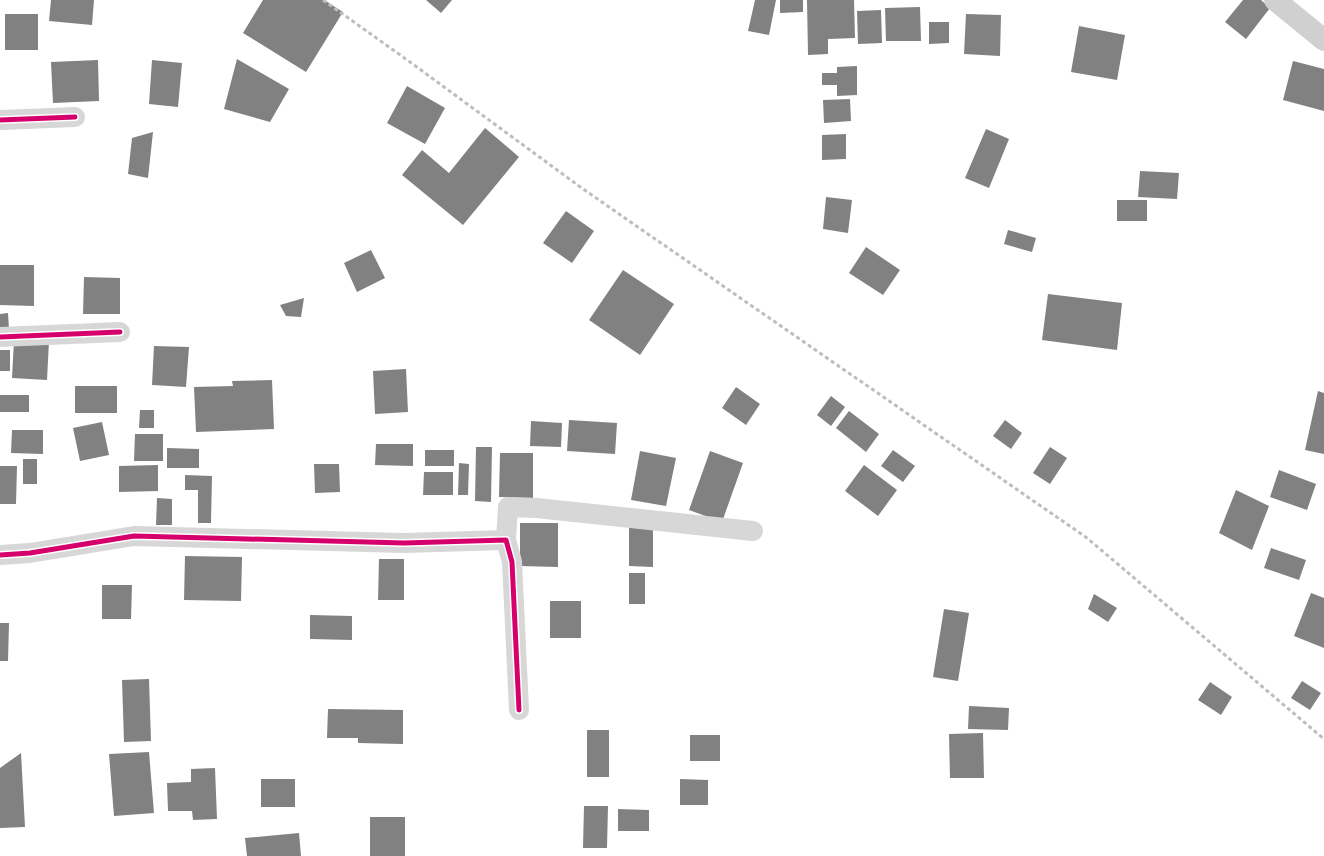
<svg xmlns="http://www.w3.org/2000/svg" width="1324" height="856" font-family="Arial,sans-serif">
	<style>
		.building { fill: #818181 }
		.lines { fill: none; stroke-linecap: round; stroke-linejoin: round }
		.minor { stroke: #d7d7d7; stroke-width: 20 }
		.secondary { stroke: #d0d0d0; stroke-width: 22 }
		.rail { stroke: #bebebe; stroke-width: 3; stroke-dasharray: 4 3; stroke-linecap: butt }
		.cycleway-casing { stroke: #fff; stroke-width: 8 }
		.cycleway { stroke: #d6006c; stroke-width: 5 }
	</style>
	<rect width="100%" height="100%" fill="#fff"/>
	<path class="building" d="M51 0H94L92 25 49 21Z
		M263 0H324L343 12 306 72 243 33Z
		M426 0H452L441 13Z
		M755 0H776L769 35 748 31Z
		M780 0H803V12L780 13Z
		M807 0H854L855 38 828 39V54L808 55Z
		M1243 0H1261L1270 8 1246 39 1225 22Z
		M920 7 921 41H886L885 8Z
		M881 10 882 43 858 44 857 11Z
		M5 14H38V50H5Z
		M966 14 1001 15 1000 56 964 54Z
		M929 22H949V43L929 44Z
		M1079 26 1125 35 1117 80 1071 72Z
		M237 59 289 89 270 122 224 109Z
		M98 60 99 101 53 103 51 62Z
		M152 60 182 63 178 107 149 104Z
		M1293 61 1324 69V111L1283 100Z
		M857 66V95L837 96V85H822V73H837V67Z
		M407 86 445 108 425 144 387 123Z
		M850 99 851 121 824 123 823 100Z
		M485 128 519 157 463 225 402 175 422 150 449 173Z
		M986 129 1009 139 989 188 965 178Z
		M153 132 148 178 128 174 132 138Z
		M846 134V159L822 160V135Z
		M1140 171 1179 173 1177 199 1138 197Z
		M826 197 852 200 848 233 823 229Z
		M1117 200H1147V221H1117Z
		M566 211 594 231 572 263 543 243Z
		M1008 230 1036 238 1032 252 1004 244Z
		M866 247 900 270 883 295 849 273Z
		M371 250 385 278 357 292 344 263Z
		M0 265H34V306L0 305Z
		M623 270 674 304 640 355 589 320Z
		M84 277 120 278V314H83Z
		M1048 294 1122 303 1117 350 1042 340Z
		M304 298 301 317 286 316 280 305Z
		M8 313 9 329H0V314Z
		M14 340 49 341 47 380 12 378Z
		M154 346 189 347 186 387 152 385Z
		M0 350H10V371H0Z
		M406 369 408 412 375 414 373 371Z
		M272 380 274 429 196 432 194 387 233 386 232 381Z
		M75 386H117V413H75Z
		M736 387 760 404 746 425 722 408Z
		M1318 391 1324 393V454L1305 450Z
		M0 395H29V412H0Z
		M831 396 845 407 831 426 817 415Z
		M140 410H154V428H139Z
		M849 411 879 434 866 452 836 428Z
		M569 420 617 423 615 454 567 451Z
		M1005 420 1022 433 1011 449 993 436Z
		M531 421 562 423 561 447 530 446Z
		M102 422 109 455 80 461 73 428Z
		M12 430H43V454L11 453Z
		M135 434H163V461H134Z
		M376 444H413V466L375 465Z
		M476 447H492L491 502 475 501Z
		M1050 447 1067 458 1050 484 1033 473Z
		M167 448 199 449V468H167Z
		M425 450H454V466H425Z
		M893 450 915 466 903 482 881 466Z
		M640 451 676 458 666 506 631 500Z
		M710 451 743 463 722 522 689 510Z
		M500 453H533V498L499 497Z
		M23 459H37V484H23Z
		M459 463 469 464 468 495H458Z
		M314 464H339L340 492 315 493Z
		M158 465V491L119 492V466Z
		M864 465 897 490 878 516 845 491Z
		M0 466H17L16 504H0Z
		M1279 470 1316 484 1307 510 1270 497Z
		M424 472H453V495H423Z
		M185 475 212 476 211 523H198V490H185Z
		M1236 490 1269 506 1252 550 1219 533Z
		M157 498 172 499V525H156Z
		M520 523H558V567L520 566Z
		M629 525H653V567L629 566Z
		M1271 548 1306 560 1299 580 1264 568Z
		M185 556 242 557 241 601 184 600Z
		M379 559H404V600H378Z
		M629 573H645V604H629Z
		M102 585H132L131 619H102Z
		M1311 593 1324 598V648L1294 636Z
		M1094 594 1117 608 1108 622 1088 609Z
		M550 601H581V638H550Z
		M944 609 969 613 958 681 933 677Z
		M310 615 352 616V640L310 639Z
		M0 623H9L8 661H0Z
		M149 679 151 741 124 742 122 680Z
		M1302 681 1321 693 1310 710 1291 698Z
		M1210 682 1232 697 1221 715 1198 700Z
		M969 706 1009 708 1008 730 968 729Z
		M328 709 403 710V744L358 743V738H327Z
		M587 730H609V777H587Z
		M983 733 984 778H950L949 734Z
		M690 735H720V761H690Z
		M149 752 154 813 114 816 109 754Z
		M21 753 25 827 0 828V768Z
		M215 768 217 819 193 820 192 811H168L167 783 191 782V769Z
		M261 779H295V807H261Z
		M680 779 708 780V805H680Z
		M584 806H608L607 848H583Z
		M618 809 649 810V831H618Z
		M370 817H405V856H370Z
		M299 833 301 856H247L245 838Z"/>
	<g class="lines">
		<path class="minor" d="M0 120 75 117
			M0 337 120 332
			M506 540 508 507 537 508 753 531
			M0 555 30 553 134 536 404 543 506 540 512 562 519 710"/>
		<path class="secondary" d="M1275 0 1324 40"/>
		<path class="rail" d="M323 0 410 62 583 189 1087 538 1324 739"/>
		<defs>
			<path id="cycleway" d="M0 120 75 117
				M0 337 120 332
				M0 555 30 553 134 536 404 543 506 540 512 562 519 710"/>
		</defs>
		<use href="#cycleway" class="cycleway-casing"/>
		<use href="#cycleway" class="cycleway"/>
	</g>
</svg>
